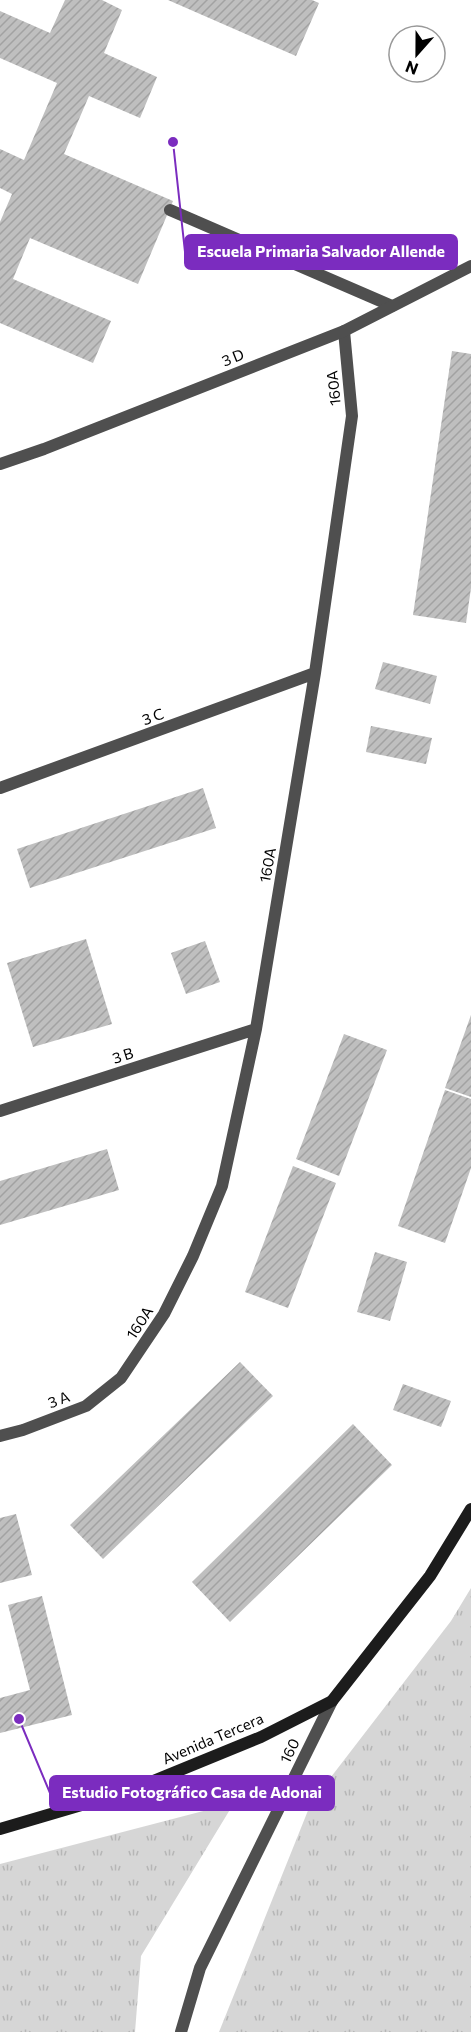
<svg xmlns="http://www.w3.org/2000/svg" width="471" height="2032" font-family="Commissioner,sans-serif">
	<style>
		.grass { fill: url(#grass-tufts) }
		.building { fill: url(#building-hatch) }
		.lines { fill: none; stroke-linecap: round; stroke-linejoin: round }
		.service { stroke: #4f4f4f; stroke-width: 12 }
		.minor { stroke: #4f4f4f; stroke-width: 12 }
		.tertiary { stroke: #4f4f4f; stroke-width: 12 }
		.secondary { stroke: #1c1c1c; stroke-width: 12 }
		.labels { text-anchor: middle; stroke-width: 4.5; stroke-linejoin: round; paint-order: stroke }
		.street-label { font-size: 15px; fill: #000; stroke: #fff }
		.leader { fill: none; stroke: #7b2cbf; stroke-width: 2 }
		.callout-dot { fill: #7b2cbf; stroke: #fff; stroke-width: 2 }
		.callout { fill: #7b2cbf; stroke: #7b2cbf; stroke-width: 2 }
		.callout-label { font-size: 16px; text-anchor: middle; font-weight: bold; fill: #fff }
	</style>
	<defs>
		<pattern id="grass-tufts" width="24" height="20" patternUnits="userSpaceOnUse" patternTransform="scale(1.5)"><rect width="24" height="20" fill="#d6d6d6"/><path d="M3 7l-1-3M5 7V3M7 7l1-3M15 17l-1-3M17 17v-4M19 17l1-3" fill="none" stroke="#b6b6b6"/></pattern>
		<pattern id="building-hatch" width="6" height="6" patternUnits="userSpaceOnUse" patternTransform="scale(1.5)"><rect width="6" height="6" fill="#bfbfbf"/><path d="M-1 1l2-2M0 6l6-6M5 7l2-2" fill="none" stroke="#a2a2a2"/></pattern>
	</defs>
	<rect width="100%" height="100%" fill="#fff"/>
	<path class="grass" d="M471 1588V2032H219L311 1803 451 1621Z
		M234 1803 141 1956 135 2032H0V1864Z"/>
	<path class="building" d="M65 0H102L122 10 104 53 157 77 140 118 89 96 64 154 173 201 138 284 30 238 13 279 111 321 93 363 0 323V222L12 194 0 188V149L24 160 57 83 0 58V11L50 33Z
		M168 0H312L319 3 296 56Z
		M452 351 471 354V588L466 623 413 615Z
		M383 662 437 676 430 704 375 689Z
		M371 726 432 738 426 764 366 752Z
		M203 788 216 828 30 888 17 849Z
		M86 939 112 1024 33 1047 7 963Z
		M205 941 220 982 186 994 171 953Z
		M471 1015V1097L445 1088Z
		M344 1034 387 1050 339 1176 296 1159Z
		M445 1090 471 1099V1168L445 1243 398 1226Z
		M107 1149 119 1190 0 1225V1181Z
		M293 1166 336 1183 288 1308 245 1292Z
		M375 1252 407 1262 390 1321 357 1312Z
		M240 1362 273 1396 103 1559 70 1525Z
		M403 1384 451 1401 441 1427 393 1410Z
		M353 1424 392 1465 230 1622 192 1582Z
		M16 1514 32 1575 0 1583V1518Z
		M42 1596 72 1715 0 1733V1698L30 1690 8 1605Z"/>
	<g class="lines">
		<path class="service" d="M170 210 392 306"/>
		<path class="minor" d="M0 788 315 673
			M0 1111 256 1029
			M0 1436 23 1430 86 1406 121 1378 164 1314 193 1256 222 1186 256 1029 315 673 352 416 344 331
			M181 2032 200 1968 332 1701"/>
		<path class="tertiary" d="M0 464 44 449 344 331 471 266"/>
		<path class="secondary" d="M0 1829 129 1791 261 1737 332 1701 430 1576 471 1509"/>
	</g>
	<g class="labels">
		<g class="street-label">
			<text transform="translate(233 358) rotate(-22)" y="5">3 D</text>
			<text transform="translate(334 388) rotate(-96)" y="5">160A</text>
			<text transform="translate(153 717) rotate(-20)" y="5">3 C</text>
			<text transform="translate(268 865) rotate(-80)" y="5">160A</text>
			<text transform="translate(123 1056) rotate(-18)" y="5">3 B</text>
			<text transform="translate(140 1323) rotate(-57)" y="5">160A</text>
			<text transform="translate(59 1400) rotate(-21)" y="5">3 A</text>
			<text transform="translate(213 1739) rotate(-23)" y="5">Avenida Tercera</text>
			<text transform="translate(290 1751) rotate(-64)" y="5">160</text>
		</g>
	</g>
	<path class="leader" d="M173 142L185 252M19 1719L50 1793"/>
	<g class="callout-dot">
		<circle cx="173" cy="142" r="6"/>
		<circle cx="19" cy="1719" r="6"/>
	</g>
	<g class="callout">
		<rect x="185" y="235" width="272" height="34" rx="6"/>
		<rect x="50" y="1776" width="284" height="34" rx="6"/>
	</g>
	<g class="callout-label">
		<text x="321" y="257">Escuela Primaria Salvador Allende</text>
		<text x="192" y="1798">Estudio Fotográfico Casa de Adonai</text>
	</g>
	<g transform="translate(417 54) rotate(201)"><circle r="28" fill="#ffffff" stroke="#999999" stroke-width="1.5"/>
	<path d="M0-4.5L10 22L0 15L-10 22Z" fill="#000000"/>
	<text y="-9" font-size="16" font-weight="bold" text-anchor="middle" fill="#000000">N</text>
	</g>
</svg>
